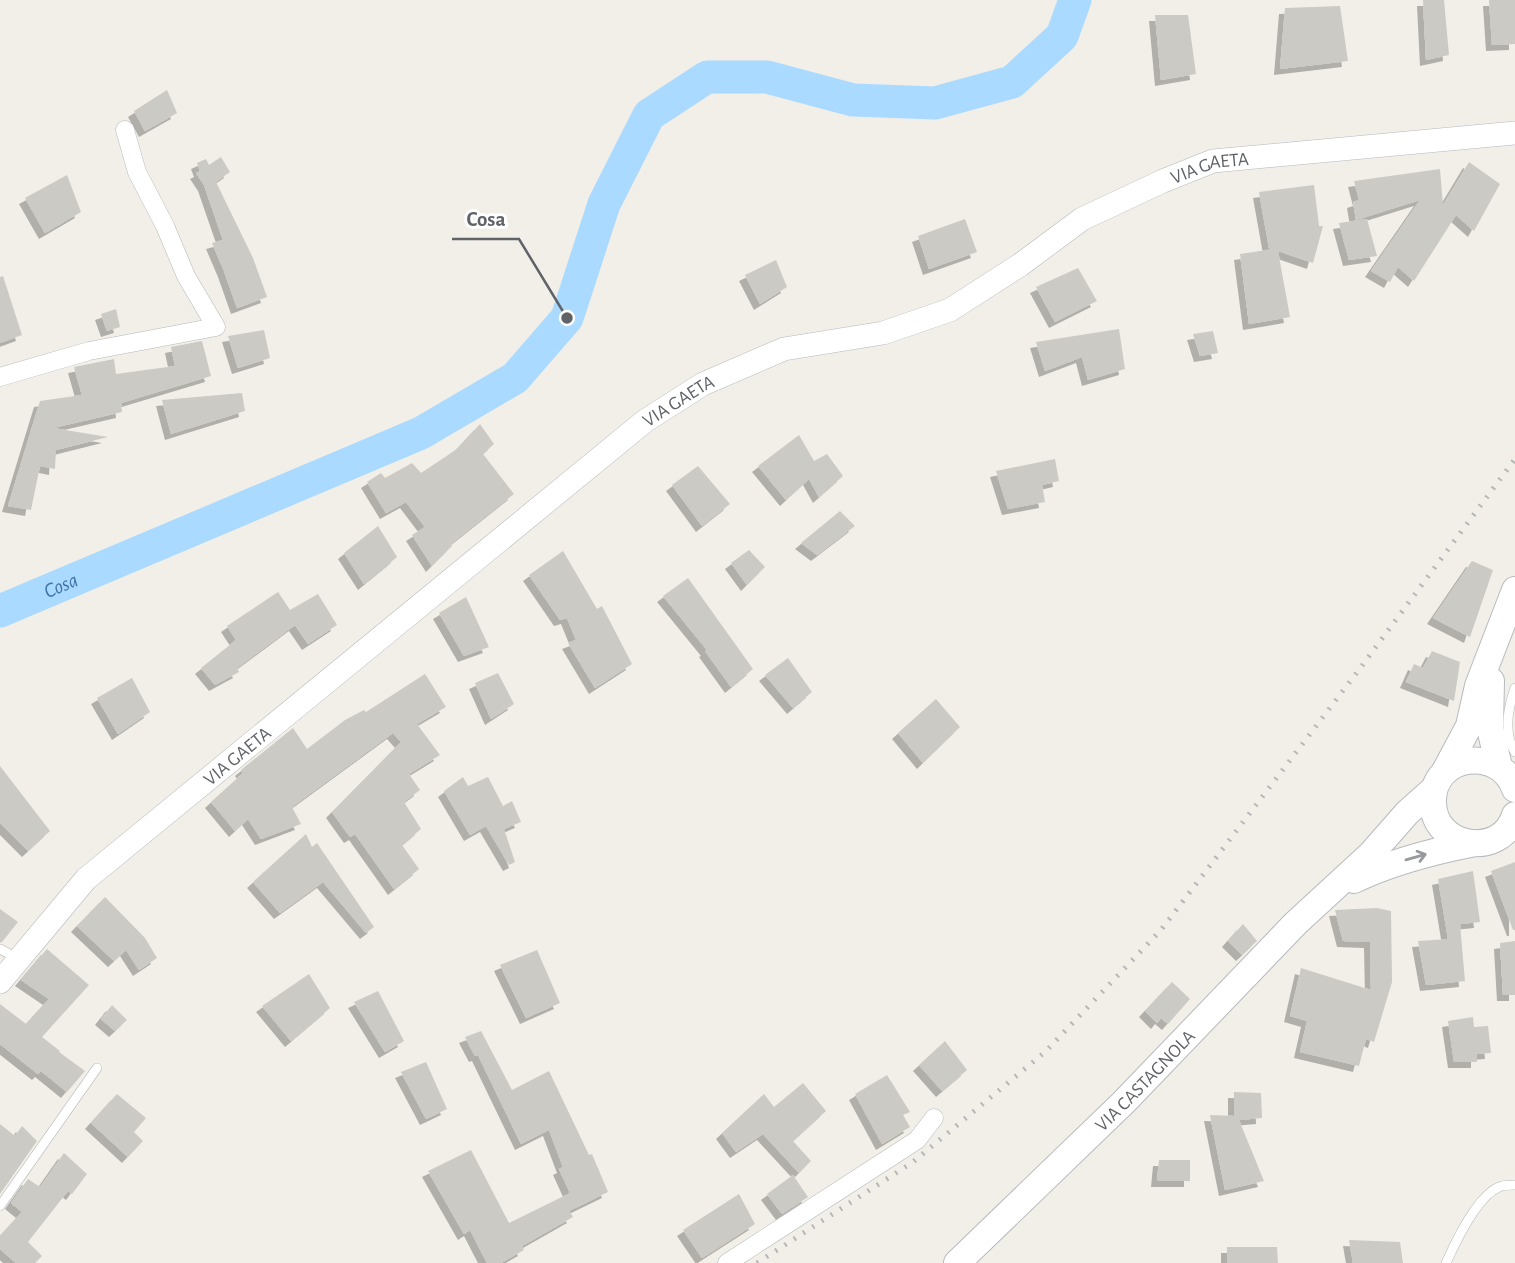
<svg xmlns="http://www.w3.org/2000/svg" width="1515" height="1263" font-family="'Alegreya Sans',sans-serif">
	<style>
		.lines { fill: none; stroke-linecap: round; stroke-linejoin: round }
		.river { stroke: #aadaff; stroke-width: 33 }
		.building { fill: #cccac5; filter: url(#shadow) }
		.service-casing { stroke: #b5b8bc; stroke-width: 10 }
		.minor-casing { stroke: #b5b8bc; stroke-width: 19 }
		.tertiary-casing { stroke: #b5b8bc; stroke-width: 24 }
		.secondary-casing { stroke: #b6babf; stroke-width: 28 }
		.service { stroke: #fff; stroke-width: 9 }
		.minor { stroke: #fff; stroke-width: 18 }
		.tertiary { stroke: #fff; stroke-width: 23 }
		.secondary { stroke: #fff; stroke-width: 26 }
		.rail { stroke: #b6b7b8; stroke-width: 5; stroke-dasharray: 2 9; stroke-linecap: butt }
		.oneway { stroke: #979a9d }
		.labels { text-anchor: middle; stroke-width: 6; stroke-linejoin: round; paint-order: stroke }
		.street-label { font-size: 19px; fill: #5f6368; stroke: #fff }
		.water-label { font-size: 21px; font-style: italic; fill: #4174aa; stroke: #fff }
		.leader { fill: none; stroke: #5f6368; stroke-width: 2.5 }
		.callout-dot { fill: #5f6368; stroke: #fff; stroke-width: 2.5 }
		.callout-label { font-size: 21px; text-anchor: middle; font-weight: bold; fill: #5f6368; stroke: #fff; stroke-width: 6; stroke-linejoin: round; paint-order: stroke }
	</style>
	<defs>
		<filter id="shadow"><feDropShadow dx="-6" dy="6" stdDeviation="0" flood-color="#0004"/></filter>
	</defs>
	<rect width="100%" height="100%" fill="#f1efe8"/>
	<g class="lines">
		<path class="river" id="s1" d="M0 611 421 433 515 378 567 318 604 204 649 115 707 77H767L853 100 935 103 1012 82 1062 36 1075 0"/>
	</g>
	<path class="building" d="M1423 0H1444L1449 55 1426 60Z
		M1489 0H1515V44L1492 45Z
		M1340 6 1348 61 1280 69 1285 8Z
		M1155 15H1188L1196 74 1161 80Z
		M167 90 177 113 145 131 134 111Z
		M221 157 230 172 216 182 253 258 267 297 237 308 224 271 212 243 223 240 204 185 196 173 200 171 197 163 206 159 209 165Z
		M1469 162 1500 184 1474 231 1456 215 1414 281 1398 267 1390 282 1371 271 1420 200 1356 220 1353 202 1359 200 1354 181 1440 169 1443 205Z
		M67 175 81 212 45 233 25 198Z
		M1314 185 1319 226H1323L1313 263 1278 251 1290 317 1249 324 1240 254 1274 249 1269 248 1259 192Z
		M965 219 977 252 929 269 918 236Z
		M1367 219 1377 256 1349 260 1339 223Z
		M776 260 787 287 760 304 745 275Z
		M1078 268 1097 301 1055 322 1036 287Z
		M3 276 22 335 0 343V277Z
		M116 309 120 327 107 331 101 314Z
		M1119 329 1125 369 1088 380 1082 357 1045 371 1036 342Z
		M264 330 270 358 238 368 228 336Z
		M1213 331 1218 353 1200 356 1193 334Z
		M202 341 211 376 121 403 122 412 53 428 108 437 56 450 55 469 40 466 31 510 8 506 40 401 82 395 74 367 114 359 116 374 175 366 171 347Z
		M242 393 245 411 171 434 162 400Z
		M480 424 494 444 483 454 514 494 451 544 452 546 432 566 412 535 425 527 406 502 386 513 367 482 381 473 385 478 412 463 421 473 457 449Z
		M799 435 814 461 827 454 843 476 819 497 809 479 786 500 758 466Z
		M1055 459 1059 481 1042 485 1045 502 1008 509 996 471Z
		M698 466 730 504 702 526 672 485Z
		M840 511 855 526 817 555 801 543Z
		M378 526 397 557 364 584 344 553Z
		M749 550 765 567 747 585 731 563Z
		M563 551 597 609 602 606 632 664 595 688 568 643 576 640 567 618 560 620 529 575Z
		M1472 561 1493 570 1470 637 1433 618Z
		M688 578 753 669 731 687 705 651 707 650 663 596Z
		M278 592 290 610 318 594 337 625 308 644 295 625 237 668 239 672 215 685 201 668 236 640 227 626Z
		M466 597 489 647 464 656 439 613Z
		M1432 651 1460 662 1454 701 1406 682 1414 664 1423 668Z
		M788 658 812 692 793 708 765 675Z
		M498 673 514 704 491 719 475 683Z
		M425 674 446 707 417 724 440 755 409 774 420 790 404 802 421 829 402 845 419 869 394 889 355 834 350 837 332 812 401 742 393 733 292 807 301 824 261 839 248 819 235 831 211 802 243 773 241 770 293 728 307 749 345 720 364 710 366 712Z
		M132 678 150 712 118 734 97 698Z
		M936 699 960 727 923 763 898 733Z
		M0 766 50 831 28 851 0 823Z
		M463 777 468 786 488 777 503 806 512 801 521 822 504 829 515 862 509 865 486 826 470 835 444 791Z
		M306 834 312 847 317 843 374 927 366 933 323 882 280 913 253 882Z
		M1515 862V930H1513L1491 871Z
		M1473 871 1480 922 1460 924 1465 981 1426 985 1418 941 1448 939 1438 879Z
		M105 897 145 938 157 958 139 970 126 950 114 961 77 926Z
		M1377 908 1391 911 1392 982 1374 1042 1366 1039 1359 1066 1300 1052 1307 1021 1290 1016 1301 968 1371 990 1370 942 1343 941 1335 910Z
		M0 909 18 922 2 942H0Z
		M1243 924 1257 941 1242 955 1228 941Z
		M1515 941V995H1503L1500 943Z
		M47 949 89 985 42 1037 60 1051 59 1052 85 1071 67 1092 41 1071 38 1074 0 1044V1004L26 1024 49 999 21 980Z
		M537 950 560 1003 526 1018 500 965Z
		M309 974 330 1008 291 1041 262 1006Z
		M1172 982 1190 999 1168 1024 1161 1018 1157 1023 1145 1011Z
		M378 991 404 1041 385 1052 354 1002Z
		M112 1005 127 1020 115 1031 101 1019Z
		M1473 1017 1474 1027 1488 1026 1491 1053 1477 1054V1062H1454L1448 1021Z
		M481 1031 512 1090 549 1071 589 1155 592 1154 608 1192 569 1211 573 1217 522 1246 524 1250 501 1263H487L470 1230 464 1234 428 1171 471 1150 509 1223 570 1193 559 1169 563 1167 549 1130 521 1144 478 1055 475 1056 465 1037Z
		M945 1041 967 1070 942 1091 919 1065Z
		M426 1062 447 1109 426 1119 401 1072Z
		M887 1075 910 1112 903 1115 910 1127 882 1144 855 1094Z
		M803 1083 826 1111 793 1141 811 1161 799 1173 763 1134 736 1152 722 1133 764 1094 774 1107Z
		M1234 1092 1261 1093 1262 1118 1239 1120 1264 1181 1225 1190 1210 1115 1234 1116Z
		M117 1094 146 1118 134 1132 143 1141 128 1157 91 1123Z
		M0 1124 15 1136 22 1126 37 1141 0 1194Z
		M64 1153 87 1174 72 1194 68 1191 28 1242 42 1256 35 1263H16L0 1249V1236L22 1212 11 1203 28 1179 40 1187Z
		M1159 1160H1190V1181H1157Z
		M793 1175 808 1197 782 1214 767 1194Z
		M739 1194 755 1224 702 1258 683 1230Z
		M1349 1240 1400 1242 1403 1263H1353Z
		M1227 1247H1277L1278 1263H1227Z"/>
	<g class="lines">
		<defs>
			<path id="service" d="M1515 688C1508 708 1503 733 1515 752
				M0 949 17 958
				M0 1206 97 1068
				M1446 1263C1455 1243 1477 1196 1499 1187 1503 1185 1510 1185 1515 1185"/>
			<path id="minor" d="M0 377 89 351 216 327 186 276 165 226 137 172 125 130
				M727 1263 917 1140 934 1118"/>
			<g id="tertiary">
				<path id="s2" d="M0 982 86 879 645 421 703 384 784 349 883 333 950 310 1020 265 1082 219 1163 181 1213 161 1515 133"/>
			</g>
			<g id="secondary">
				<path d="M1491 681 1490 728 1499 767"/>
				<path d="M1445 771 1469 726 1478 686 1515 590"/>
				<path d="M1515 789C1500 745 1432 754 1433 802 1433 848 1501 860 1515 815"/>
				<path d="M1354 880C1391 862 1430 852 1470 844"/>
				<path id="s3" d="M957 1263 1124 1102 1296 923 1371 854 1407 813 1434 789"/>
			</g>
		</defs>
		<use href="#service" class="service-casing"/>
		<use href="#minor" class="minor-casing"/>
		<use href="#tertiary" class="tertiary-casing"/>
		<use href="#secondary" class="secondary-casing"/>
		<use href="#service" class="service"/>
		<use href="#minor" class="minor"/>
		<use href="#tertiary" class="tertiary"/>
		<use href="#secondary" class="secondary"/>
		<path class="rail" d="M757 1263 913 1162 1045 1052 1161 930 1361 667 1515 459"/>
	</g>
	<defs><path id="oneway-shaft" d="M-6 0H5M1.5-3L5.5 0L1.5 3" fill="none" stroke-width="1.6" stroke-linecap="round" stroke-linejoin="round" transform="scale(1.75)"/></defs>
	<use class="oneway" href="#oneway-shaft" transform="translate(1416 857) rotate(-16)"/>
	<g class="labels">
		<g class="street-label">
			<text dy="7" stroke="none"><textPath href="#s2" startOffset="1484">VIA GAETA</textPath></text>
			<text dy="7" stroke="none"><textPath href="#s2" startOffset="896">VIA GAETA</textPath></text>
			<text dy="7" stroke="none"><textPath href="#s2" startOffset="329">VIA GAETA</textPath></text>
			<text dy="7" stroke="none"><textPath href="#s3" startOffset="262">VIA CASTAGNOLA</textPath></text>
		</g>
		<g class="water-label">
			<text dy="7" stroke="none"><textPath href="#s1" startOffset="66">Cosa</textPath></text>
		</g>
	</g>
	<path class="leader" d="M567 318L519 239H452"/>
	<circle class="callout-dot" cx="567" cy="318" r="7"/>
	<g class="callout-label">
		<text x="486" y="226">Cosa</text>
	</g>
</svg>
